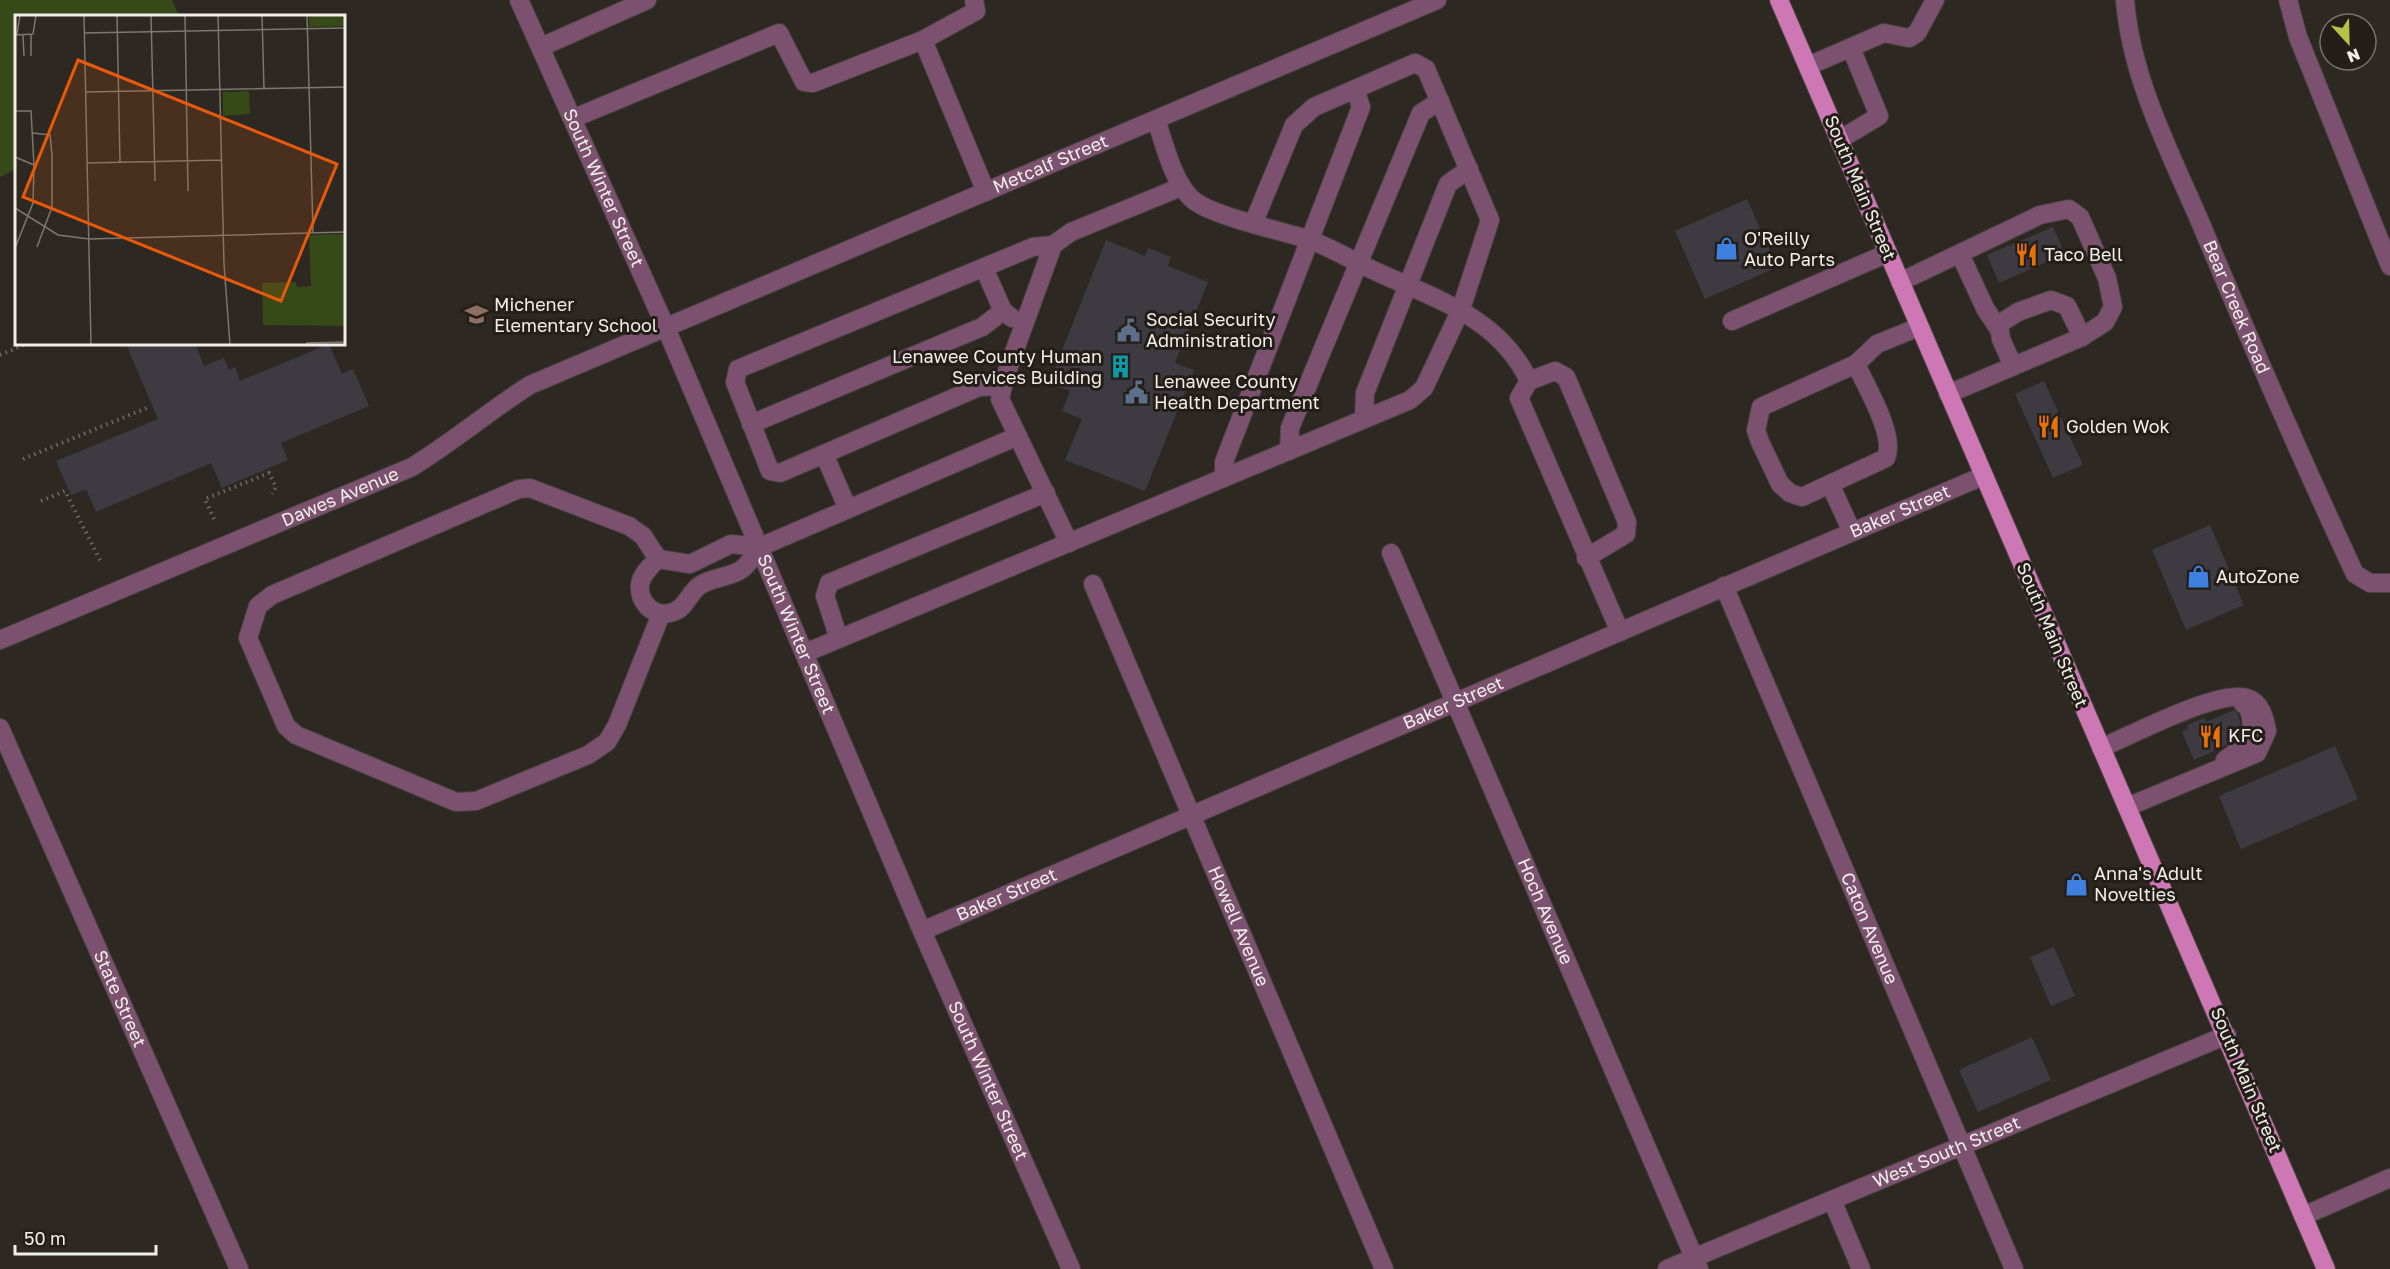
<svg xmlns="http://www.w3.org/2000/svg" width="2390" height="1269" font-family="'Golos Text',sans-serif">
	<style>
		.green { fill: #354a17 }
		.building { fill: #3e3a41 }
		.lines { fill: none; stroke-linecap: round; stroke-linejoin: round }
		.minor-casing { stroke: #48443d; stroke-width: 20 }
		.major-casing { stroke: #48443d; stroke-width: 20 }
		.path { stroke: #6f6b64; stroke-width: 4; stroke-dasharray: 1.5 4.5; stroke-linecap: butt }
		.minor { stroke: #7b516f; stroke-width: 18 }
		.major { stroke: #cd77b4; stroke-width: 18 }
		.labels { text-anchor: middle; stroke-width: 6; stroke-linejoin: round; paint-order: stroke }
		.street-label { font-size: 18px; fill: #f1eee9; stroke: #231f18 }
		.poi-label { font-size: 18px; fill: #f1eee9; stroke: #231f18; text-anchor: start }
		.inset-road { fill: none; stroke: #7b7771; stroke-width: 1.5 }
		.view { fill: #e8590c; fill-opacity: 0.15; stroke: #e8590c; stroke-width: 3 }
		.inset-edge { fill: none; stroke: #f1eee9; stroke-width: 3 }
	</style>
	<rect width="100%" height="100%" fill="#2d2821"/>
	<path class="green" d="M0 0H172L179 16H16V169L0 177Z"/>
	<path class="building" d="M1747 199 1777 267 1705 299 1675 231Z
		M2053 227 2065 254 1999 283 1987 255Z
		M1106 240 1145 256 1148 248 1171 257 1168 266 1208 282 1175 363 1194 370 1145 491 1065 460 1082 419 1062 411 1070 391 1049 383Z
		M126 344H195L204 366 224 358 229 370 235 367 240 381 329 344 342 374 353 369 369 406 281 443 288 460 222 488 211 463 96 512 86 489 71 495 56 461 158 419Z
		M2044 381 2083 465 2053 478 2015 394Z
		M2210 525 2244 605 2186 630 2152 550Z
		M2234 710 2238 714 2241 725 2234 730 2236 737 2227 745 2194 760 2182 732 2188 729 2187 725 2204 718 2206 722Z
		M2335 746 2358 799 2241 849 2219 796Z
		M2054 947 2075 996 2051 1006 2030 957Z
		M2032 1037 2051 1080 1978 1112 1959 1070Z"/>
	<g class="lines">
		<defs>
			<g id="minor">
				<path id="s1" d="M519 0 666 328 922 931 1071 1269"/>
				<path id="s2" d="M2125 0C2131 78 2170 152 2201 224 2250 341 2301 458 2355 574L2370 583H2390"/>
				<path d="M2288 0 2298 37 2390 266"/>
				<path d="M923 40 976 11 974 0"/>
				<path d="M541 47 647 0"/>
				<path d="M1808 66 1884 33 1909 38 1917 33 1935 0"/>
				<path d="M574 118 779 33 804 82 813 83 923 40 986 192"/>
				<path d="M1156 120C1165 145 1172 179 1191 198 1207 215 1282 231 1307 239 1331 247 1354 262 1377 272 1436 299 1500 318 1529 381L1519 398 1620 632"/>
				<path d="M1839 140 1879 116 1851 48"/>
				<path d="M1960 254 1985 308 2000 331"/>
				<path d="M984 268 1003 311 1012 318"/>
				<path d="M1900 282 2040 215 2069 209 2080 217 2107 278 2113 307 2105 322 2082 337 1948 394"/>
				<path d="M1732 321 1888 253"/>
				<path d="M1856 364C1866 387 1896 435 1886 458L1802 497 1790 493 1780 484 1760 442 1756 430 1761 407 1856 364 1877 344 1919 327"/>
				<path d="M2013 366 2001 339 1999 324 2018 312 2051 300 2067 306 2082 337"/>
				<path d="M1529 381 1555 371 1566 377 1627 522 1626 534 1586 558"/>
				<path d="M1003 386 979 387 780 473 770 471 735 382 738 369 1033 247 1053 245"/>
				<path d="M1364 419 1365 393 1448 184 1469 169"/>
				<path d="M751 424 982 327 1003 311"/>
				<path d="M1289 451 1290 428 1421 113 1440 101"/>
				<path d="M824 454 848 509"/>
				<path d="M1224 478V462L1361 107 1355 89"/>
				<path d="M1830 484 1852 532"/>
				<path d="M1069 543 1000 399 1005 377 1053 245 1071 232 1181 187"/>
				<path d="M760 547 731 544 690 564 658 559C651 566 641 574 640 585 638 603 655 619 673 612 686 608 689 593 699 586 711 577 730 578 742 569 749 564 755 554 760 547L1018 436"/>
				<path id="s3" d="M1391 553 1699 1269"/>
				<path d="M658 559 643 536 629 526 530 488 519 489 272 595 258 606 248 638 286 726 296 735 456 802 476 801 588 755 607 742 617 725 661 614"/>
				<path id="s4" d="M1093 584 1384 1269"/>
				<path id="s5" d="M1724 586 2014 1269"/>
				<path d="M839 639 825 596 829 583 1046 493"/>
				<path id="s6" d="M0 640 412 467C453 442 489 411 530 385L1437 0"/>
				<path d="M805 653 1410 400 1424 388 1461 309 1490 220 1426 69 1415 63 1314 107 1294 125 1253 224"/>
				<path id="s7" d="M0 728 239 1269"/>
				<path d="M2101 748C2132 735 2218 689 2247 698 2261 702 2265 719 2267 731L2257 753 2127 807"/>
				<path d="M2225 760C2248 744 2258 736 2248 707L2243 704"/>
				<path id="s8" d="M922 931 1983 476"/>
				<path d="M1832 1200 1861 1269"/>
				<path d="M2303 1216 2390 1178"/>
				<path id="s9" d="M1667 1269 2227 1035"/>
			</g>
			<path id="major" d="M1779 0 2326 1269"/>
		</defs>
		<use href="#minor" class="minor-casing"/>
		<use href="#major" class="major-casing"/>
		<path class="path" d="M0 355 26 344
			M23 459 149 407
			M41 501 65 491 101 562
			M214 519 205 499 269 473 276 487 272 494"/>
		<use href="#minor" class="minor"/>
		<use href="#major" class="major"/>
	</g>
	<defs>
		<symbol id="shop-bare" viewBox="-9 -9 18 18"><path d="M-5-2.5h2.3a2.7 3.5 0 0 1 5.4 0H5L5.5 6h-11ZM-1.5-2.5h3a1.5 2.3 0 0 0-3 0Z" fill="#3f7fe0" stroke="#231f18" stroke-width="2.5" paint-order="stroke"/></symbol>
		<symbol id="restaurant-bare" viewBox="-9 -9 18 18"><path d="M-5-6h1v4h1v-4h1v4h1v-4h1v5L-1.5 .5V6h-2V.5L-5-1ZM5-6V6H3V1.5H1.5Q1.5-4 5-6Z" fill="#e8710a" stroke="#231f18" stroke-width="2.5" paint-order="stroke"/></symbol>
		<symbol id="school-bare" viewBox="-9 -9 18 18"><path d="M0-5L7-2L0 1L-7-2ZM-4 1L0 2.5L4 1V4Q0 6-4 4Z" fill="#8d6e63" stroke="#231f18" stroke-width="2.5" paint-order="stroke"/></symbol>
		<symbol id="civic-bare" viewBox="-9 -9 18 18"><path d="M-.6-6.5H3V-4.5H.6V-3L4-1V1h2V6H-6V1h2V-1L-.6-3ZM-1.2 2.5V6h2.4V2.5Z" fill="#5c6f8a" stroke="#231f18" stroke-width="2.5" paint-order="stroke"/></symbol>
		<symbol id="building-bare" viewBox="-9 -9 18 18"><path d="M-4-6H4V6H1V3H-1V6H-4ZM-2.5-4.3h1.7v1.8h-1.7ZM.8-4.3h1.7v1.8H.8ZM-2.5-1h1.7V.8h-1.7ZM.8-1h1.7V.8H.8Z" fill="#0f9aa8" stroke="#231f18" stroke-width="2.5" paint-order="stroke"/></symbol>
	</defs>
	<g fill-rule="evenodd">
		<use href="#shop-bare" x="1710" y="232" width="33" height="33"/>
		<use href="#restaurant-bare" x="2010" y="238" width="33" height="33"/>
		<use href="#school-bare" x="460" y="298" width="33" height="33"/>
		<use href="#civic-bare" x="1112" y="314" width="33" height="33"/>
		<use href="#building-bare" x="1104" y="350" width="33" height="33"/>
		<use href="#civic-bare" x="1120" y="376" width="33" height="33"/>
		<use href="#restaurant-bare" x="2032" y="410" width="33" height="33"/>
		<use href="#shop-bare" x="2182" y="560" width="33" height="33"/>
		<use href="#restaurant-bare" x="2194" y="720" width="33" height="33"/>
		<use href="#shop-bare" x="2060" y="868" width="33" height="33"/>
	</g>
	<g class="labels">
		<g class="street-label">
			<text dy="6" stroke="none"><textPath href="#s6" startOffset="1156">Metcalf Street</textPath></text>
			<text dy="6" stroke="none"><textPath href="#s1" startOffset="206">South Winter Street</textPath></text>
			<text transform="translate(1860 188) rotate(67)" y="6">South Main Street</text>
			<text dy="6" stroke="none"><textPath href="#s2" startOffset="328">Bear Creek Road</textPath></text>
			<text dy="6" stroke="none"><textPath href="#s6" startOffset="369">Dawes Avenue</textPath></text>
			<text dy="6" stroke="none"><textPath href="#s8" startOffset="1064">Baker Street</textPath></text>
			<text dy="6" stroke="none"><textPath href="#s1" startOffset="692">South Winter Street</textPath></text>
			<text transform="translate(2052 635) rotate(67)" y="6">South Main Street</text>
			<text dy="6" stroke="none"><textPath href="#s8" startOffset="578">Baker Street</textPath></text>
			<text dy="6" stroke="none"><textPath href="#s8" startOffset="92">Baker Street</textPath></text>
			<text dy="6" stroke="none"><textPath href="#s3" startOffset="390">Hoch Avenue</textPath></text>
			<text dy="6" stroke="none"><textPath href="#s4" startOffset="372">Howell Avenue</textPath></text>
			<text dy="6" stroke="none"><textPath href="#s5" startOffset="372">Caton Avenue</textPath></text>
			<text dy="6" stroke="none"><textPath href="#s7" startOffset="296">State Street</textPath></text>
			<text transform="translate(2246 1080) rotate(67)" y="6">South Main Street</text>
			<text dy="6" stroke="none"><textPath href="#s1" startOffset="1178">South Winter Street</textPath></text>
			<text dy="6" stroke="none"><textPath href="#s9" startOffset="303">West South Street</textPath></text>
		</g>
		<g class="poi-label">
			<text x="1744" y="245">O'Reilly<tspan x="1744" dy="21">Auto Parts</tspan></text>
			<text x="2044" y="261">Taco Bell</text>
			<text x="494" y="311">Michener<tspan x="494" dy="21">Elementary School</tspan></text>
			<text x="1146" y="326">Social Security<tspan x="1146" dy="21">Administration</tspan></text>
			<text x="1102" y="363" text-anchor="end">Lenawee County Human<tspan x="1102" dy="21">Services Building</tspan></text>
			<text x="1154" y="388">Lenawee County<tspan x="1154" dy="21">Health Department</tspan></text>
			<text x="2066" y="433">Golden Wok</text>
			<text x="2216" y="583">AutoZone</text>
			<text x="2228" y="742">KFC</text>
			<text x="2094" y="880">Anna's Adult<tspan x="2094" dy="21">Novelties</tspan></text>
		</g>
	</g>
	<g transform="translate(15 15)">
		<rect width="330" height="330" fill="#2d2821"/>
		<path d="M294 0H330V11L294 12ZM234 76 235 99 208 101V77ZM330 219V311L248 310 247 268 281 267 282 272 296 271 294 220Z" fill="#354a17"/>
		<path class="inset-road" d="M69 0 76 330M102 0 105 148M136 0 140 166M170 0 173 176M203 0 209 249 215 330M247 0 249 74M292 0 298 217M69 18 330 13M2 19 5 0M0 20 18 19 21 0M8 20 9 41M16 20V41M70 77 330 72M0 96H16L19 150 18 188 0 233M18 118 35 120 37 140V192L22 232M0 142 19 150M72 148 207 145M0 193 43 220 74 224 330 217M291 328 330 327"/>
		<path class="view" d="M63 45 322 149 266 286 8 182Z"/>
		<rect width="330" height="330" class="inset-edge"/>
	</g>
	<g transform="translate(2348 42) rotate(158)"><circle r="28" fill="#231f18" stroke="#75726c" stroke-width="1.5"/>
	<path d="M0-4.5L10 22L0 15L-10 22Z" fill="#b7c147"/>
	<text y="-9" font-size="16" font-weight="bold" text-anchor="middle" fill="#f1eee9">N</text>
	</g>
	<path d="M15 1245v9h141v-9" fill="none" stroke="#f1eee9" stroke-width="3"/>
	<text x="24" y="1245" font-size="18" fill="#f1eee9" stroke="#231f18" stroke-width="4.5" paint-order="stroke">50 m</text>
</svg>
